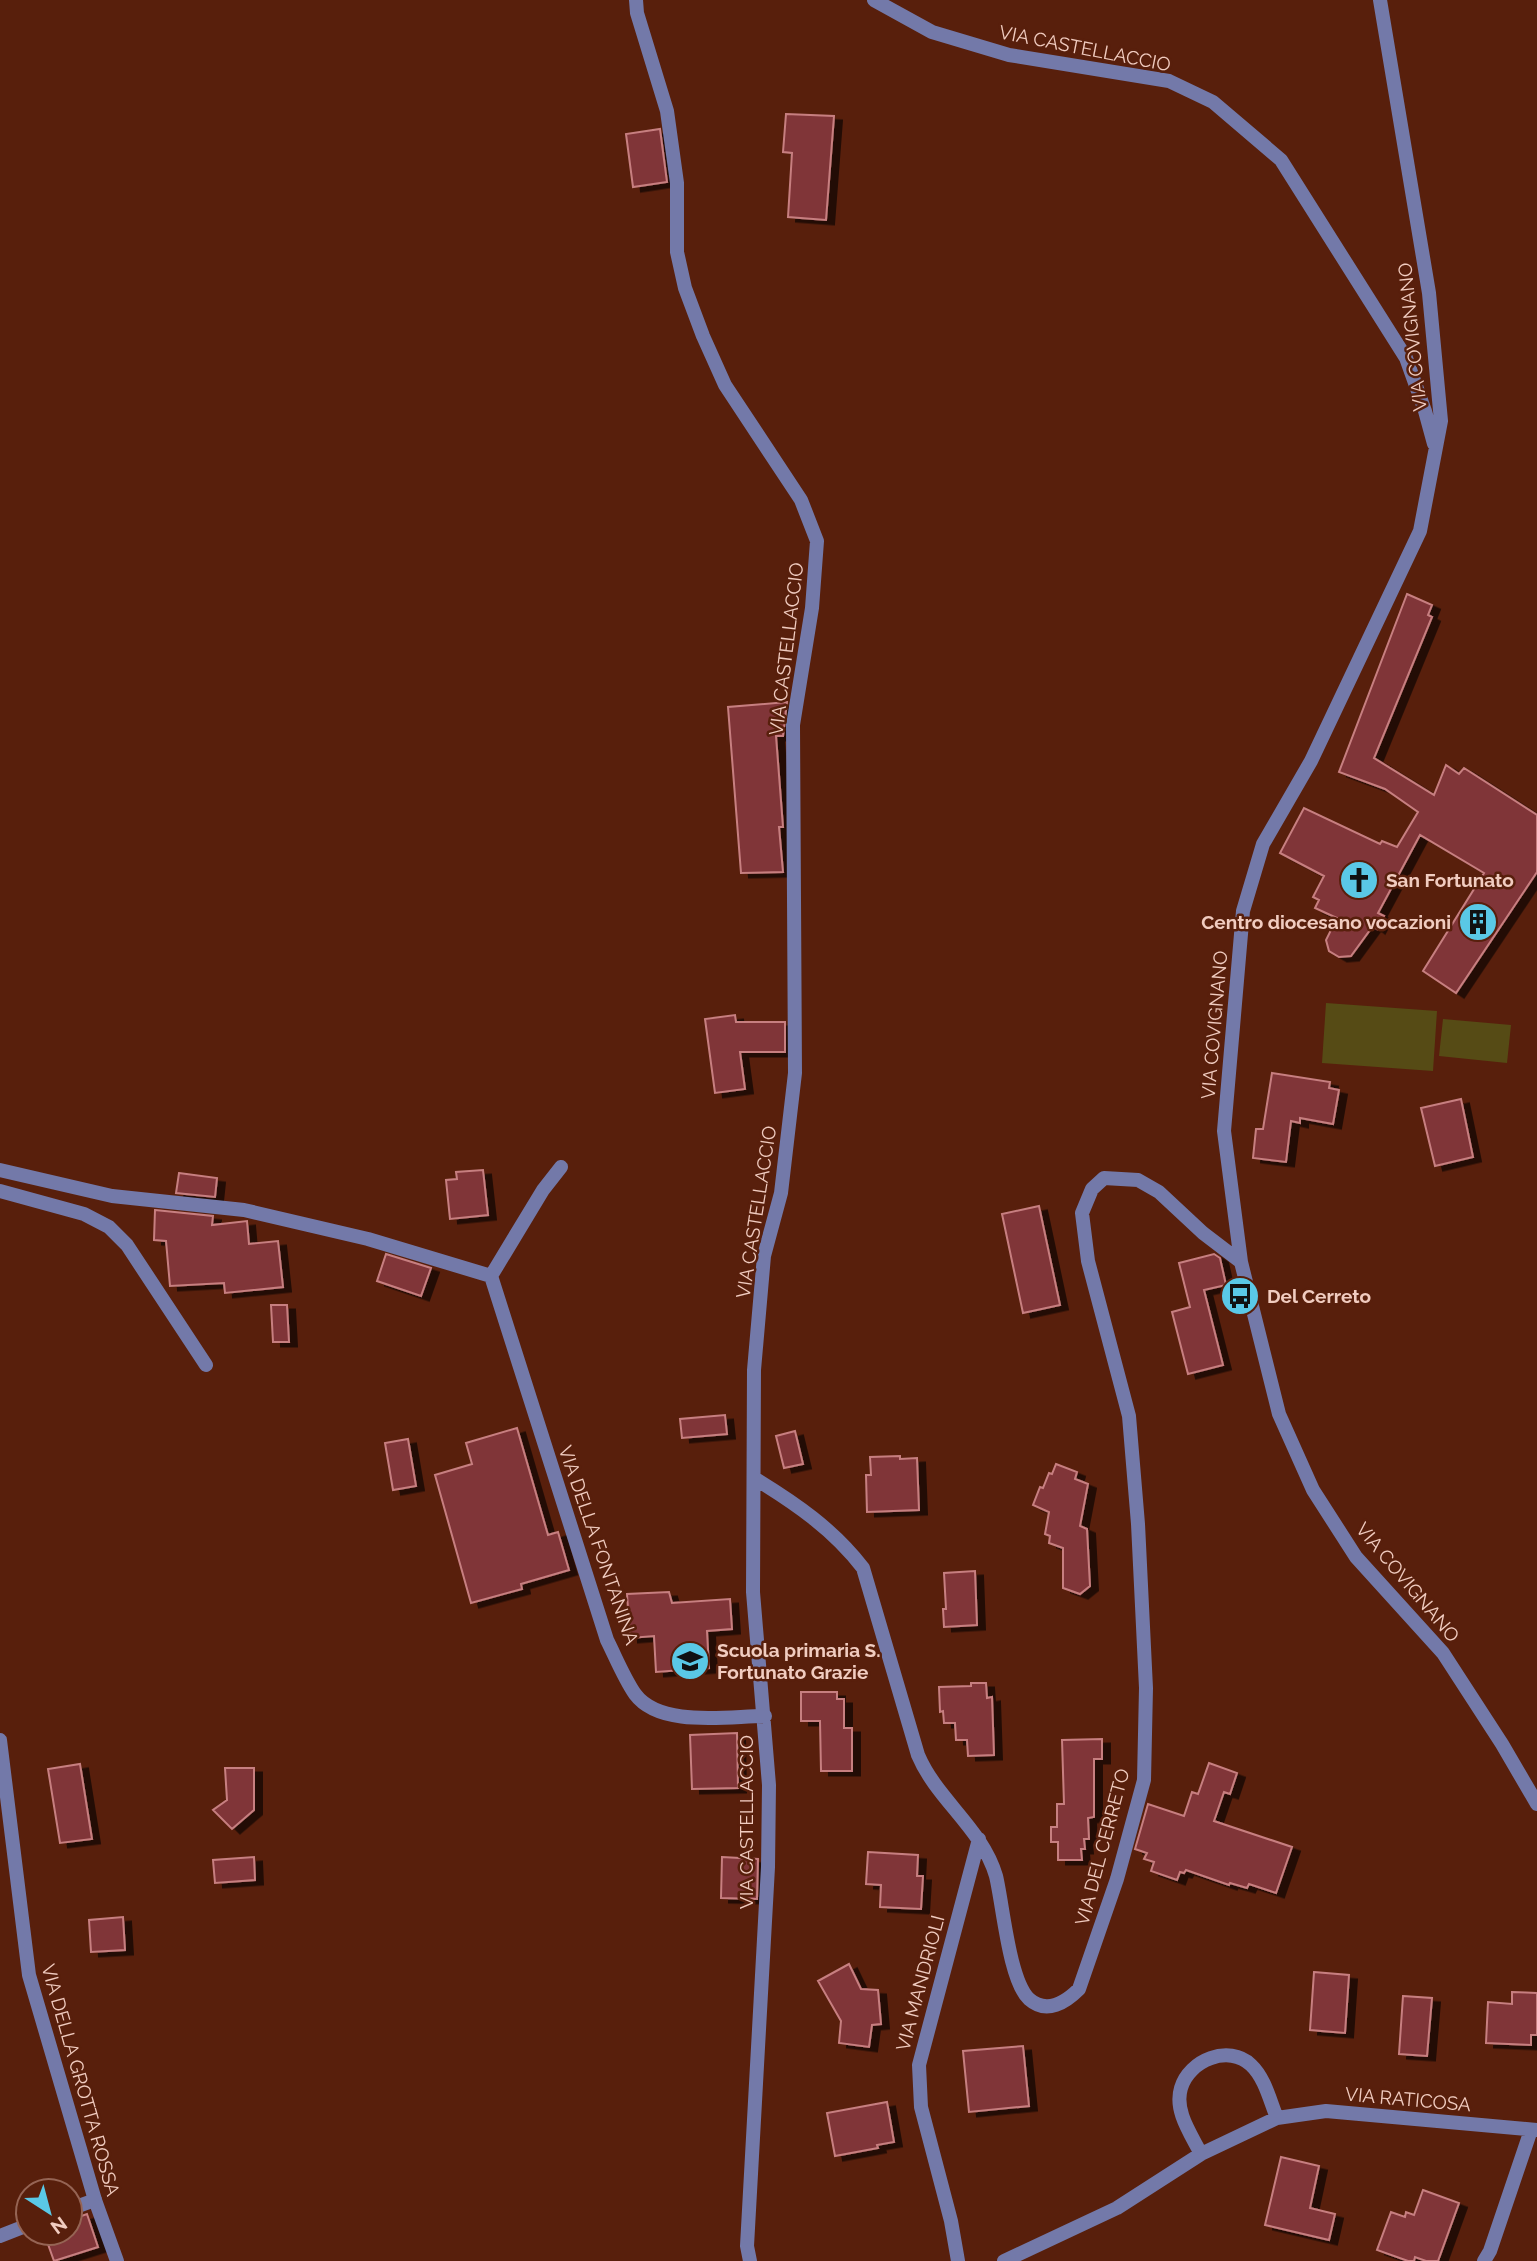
<svg xmlns="http://www.w3.org/2000/svg" width="1537" height="2261" font-family="Raleway,sans-serif">
	<style>
		.green { fill: #564b15 }
		.building { fill: #803439; stroke: #c77f80; stroke-width: 2; filter: url(#shadow) }
		.lines { fill: none; stroke-linecap: round; stroke-linejoin: round }
		.minor { stroke: #7379a9; stroke-width: 14 }
		.tertiary { stroke: #7379a9; stroke-width: 14 }
		.labels { text-anchor: middle; stroke-width: 5; stroke-linejoin: round; paint-order: stroke }
		.street-label { font-size: 19px; fill: #f1ccc0; stroke: #581f0c }
		.poi-label { font-size: 19px; font-weight: bold; fill: #f1ccc0; stroke: #581f0c; text-anchor: start }
	</style>
	<defs>
		<filter id="shadow"><feDropShadow dx="8" dy="4.5" stdDeviation="0" flood-color="#0009"/></filter>
	</defs>
	<rect width="100%" height="100%" fill="#581f0c"/>
	<path class="green" d="M1326 1003 1437 1011 1433 1071 1322 1063Z
		M1443 1019 1511 1025 1507 1063 1439 1056Z"/>
	<path class="building" d="M786 114 834 116 826 220 788 217 792 153 783 152Z
		M660 129 667 182 633 187 626 134Z
		M1407 594 1432 605 1428 615 1432 617 1374 758 1434 795 1446 765 1459 774 1464 768 1537 815V872L1456 993 1423 971 1484 873 1420 835 1378 913 1384 916 1377 929 1373 926 1351 956 1339 957 1329 951 1326 940 1337 918 1315 908 1319 900 1313 897 1324 876 1280 853 1304 808 1380 844 1382 841 1397 847 1418 812 1385 789 1339 772Z
		M787 702 783 736H776L783 827H779L783 872 741 873 728 707Z
		M735 1015 736 1022H785V1052H740L745 1089 715 1093 705 1019Z
		M1272 1073 1330 1082 1329 1088 1339 1090 1333 1124 1300 1118V1123L1291 1121 1286 1162 1253 1158 1256 1129H1263Z
		M1461 1099 1473 1157 1435 1166 1421 1108Z
		M483 1170 488 1215 450 1219 446 1180 457 1179 456 1172Z
		M179 1173 217 1178 215 1197 176 1193Z
		M1039 1206 1060 1305 1023 1313 1002 1214Z
		M155 1210 213 1216 212 1225 247 1221 249 1244 278 1241 283 1287 225 1293 224 1283 170 1286 166 1241 154 1240Z
		M386 1254 431 1268 421 1296 377 1281Z
		M1214 1254 1220 1258 1226 1285 1204 1290 1223 1365 1188 1374 1172 1312 1190 1307 1179 1263Z
		M271 1305H287L289 1342H273Z
		M725 1415 727 1434 682 1438 680 1419Z
		M517 1428 548 1535 558 1532 569 1570 521 1584 522 1589 471 1603 435 1475 472 1464 466 1443Z
		M795 1431 803 1464 784 1468 776 1436Z
		M408 1439 416 1486 393 1490 385 1443Z
		M900 1456V1459L917 1458 919 1510 867 1512 866 1475H871L870 1457Z
		M1056 1464 1077 1472 1075 1479 1088 1484 1080 1526 1087 1529 1090 1586 1080 1594 1063 1588V1548L1049 1543 1050 1536 1045 1534 1049 1512 1033 1505 1040 1487 1043 1488 1049 1473 1052 1474Z
		M975 1571 977 1625 944 1627 943 1609H946L944 1573Z
		M669 1592 672 1603 730 1599 732 1629 707 1631 709 1668 656 1672 654 1636 630 1638 627 1594Z
		M971 1683H986L987 1698 992 1697 994 1755 968 1756 967 1740H956L955 1723H944L943 1711 940 1712 939 1687 971 1686Z
		M801 1692H837V1699H844V1728H852V1771H821L820 1721H801Z
		M737 1733 738 1788 692 1789 690 1735Z
		M1102 1739V1759H1094V1817L1088 1818 1089 1839H1084L1085 1849H1081L1082 1860H1058V1842H1051V1827H1057V1804H1064L1062 1740Z
		M1209 1763 1237 1773 1230 1794 1224 1792 1214 1821 1292 1847 1276 1893 1249 1884 1247 1888 1230 1883 1229 1885 1186 1870 1184 1873 1180 1872 1177 1880 1151 1871 1154 1862 1144 1859 1147 1853 1135 1849 1148 1804 1184 1816 1192 1792 1198 1794Z
		M80 1764 92 1839 60 1843 48 1769Z
		M225 1768H254V1810L232 1829 213 1810 227 1800Z
		M868 1852 918 1855 917 1876H923L921 1909 880 1907 881 1885 866 1884Z
		M254 1857 255 1880 215 1883 213 1860Z
		M722 1857 758 1859 757 1899 721 1898Z
		M123 1917 125 1950 91 1952 89 1920Z
		M849 1964 861 1989 878 1990 881 2024 872 2025 869 2047 839 2043 841 2021 818 1981Z
		M1314 1972 1349 1975 1345 2033 1310 2030Z
		M1512 1992 1537 1993V2035H1531V2045L1486 2043 1488 2002 1512 2004Z
		M1403 1996 1432 1998 1427 2056 1399 2054Z
		M1023 2046 1029 2106 969 2112 963 2051Z
		M887 2102 894 2142 877 2145 878 2148 835 2156 827 2113Z
		M1281 2157 1319 2166 1310 2208 1335 2214 1329 2240 1265 2225Z
		M1423 2190 1459 2203 1438 2261H1426L1415 2257 1414 2261H1408L1377 2250 1391 2212 1405 2217 1406 2212 1414 2215Z
		M87 2214 98 2247 54 2261 44 2233H70V2220Z"/>
	<g class="lines">
		<path class="minor" d="M636 0 637 13 667 111 677 183V252L685 288 703 336 725 385 801 500 817 541 812 608 793 725 795 1073 781 1193 764 1256 754 1370 753 1592 769 1785 768 1867 747 2246 750 2261
			M874 0 932 32 1009 55 1169 81 1213 102 1281 160 1406 358 1425 411 1434 444
			M1380 0 1429 293 1441 421 1420 531 1311 761 1263 844 1243 911 1224 1131 1241 1262 1279 1414 1313 1490 1356 1557 1443 1653 1502 1744 1537 1804
			M561 1167 543 1190 491 1276 607 1640C616 1658 624 1678 635 1694 660 1728 728 1716 765 1716
			M0 1170 112 1196 244 1210 368 1239 491 1276
			M0 1191 84 1214 109 1227 127 1245 206 1365
			M754 1478C795 1503 833 1529 863 1568L918 1755C937 1800 982 1828 996 1876 1003 1905 1009 1980 1029 1999 1047 2015 1066 2002 1079 1989L1117 1879 1144 1780 1146 1688 1138 1524 1129 1416 1088 1261 1082 1213 1092 1189 1104 1178 1138 1180 1159 1192 1203 1233 1241 1262
			M1201 2154C1191 2134 1174 2111 1181 2088 1189 2060 1229 2044 1251 2065 1265 2078 1270 2101 1277 2118
			M70 2209 95 2200
			M0 2236 28 2225
			M958 2261 951 2221 921 2107 919 2065 979 1839
			M1004 2261 1117 2208 1201 2154 1277 2118 1326 2111 1537 2130
			M1484 2261 1490 2251 1531 2130"/>
		<path class="tertiary" d="M0 1740 29 1975 95 2200 117 2261"/>
	</g>
	<defs>
		<symbol id="church-disc" viewBox="-11 -11 22 22"><circle r="9.5" fill="#5ac8e6" stroke="#581f0c"/><path d="M-1.2-6h2.4v3.5h3.3v2.4h-3.3V6h-2.4V-.1h-3.3v-2.4h3.3Z" fill="#111"/></symbol>
		<symbol id="building-disc" viewBox="-11 -11 22 22"><circle r="9.5" fill="#5ac8e6" stroke="#581f0c"/><path d="M-4-6H4V6H1V3H-1V6H-4ZM-2.5-4.3h1.7v1.8h-1.7ZM.8-4.3h1.7v1.8H.8ZM-2.5-1h1.7V.8h-1.7ZM.8-1h1.7V.8H.8Z" fill="#111"/></symbol>
		<symbol id="bus-disc" viewBox="-11 -11 22 22"><circle r="9.5" fill="#5ac8e6" stroke="#581f0c"/><path d="M-5-6H5V4H4V6H2V4H-2V6H-4V4H-5ZM-3.5-4V0h7V-4ZM-3.5 1.2v1.5H-2V1.2ZM2 1.2v1.5H3.5V1.2Z" fill="#111"/></symbol>
		<symbol id="school-disc" viewBox="-11 -11 22 22"><circle r="9.5" fill="#5ac8e6" stroke="#581f0c"/><path d="M0-5L7-2L0 1L-7-2ZM-4 1L0 2.5L4 1V4Q0 6-4 4Z" fill="#111"/></symbol>
	</defs>
	<g fill-rule="evenodd">
		<use href="#church-disc" x="1337" y="858" width="44" height="44"/>
		<use href="#building-disc" x="1456" y="900" width="44" height="44"/>
		<use href="#bus-disc" x="1218" y="1274" width="44" height="44"/>
		<use href="#school-disc" x="668" y="1639" width="44" height="44"/>
	</g>
	<g class="labels">
		<g class="street-label">
			<text transform="translate(1085 48) rotate(11)" y="7">VIA CASTELLACCIO</text>
			<text transform="translate(1412 337) rotate(-96)" y="7">VIA COVIGNANO</text>
			<text transform="translate(786 649) rotate(-83)" y="7">VIA CASTELLACCIO</text>
			<text transform="translate(1214 1025) rotate(-85)" y="7">VIA COVIGNANO</text>
			<text transform="translate(756 1212) rotate(-81)" y="7">VIA CASTELLACCIO</text>
			<text transform="translate(599 1545) rotate(71)" y="7">VIA DELLA FONTANINA</text>
			<text transform="translate(1408 1582) rotate(50)" y="7">VIA COVIGNANO</text>
			<text transform="translate(746 1822) rotate(-90)" y="7">VIA CASTELLACCIO</text>
			<text transform="translate(1102 1847) rotate(-75)" y="7">VIA DEL CERRETO</text>
			<text transform="translate(920 1983) rotate(-75)" y="7">VIA MANDRIOLI</text>
			<text transform="translate(81 2080) rotate(74)" y="7">VIA DELLA GROTTA ROSSA</text>
			<text transform="translate(1408 2099) rotate(5)" y="7">VIA RATICOSA</text>
		</g>
		<g class="poi-label">
			<text x="1386" y="887">San Fortunato</text>
			<text x="1451" y="929" text-anchor="end">Centro diocesano vocazioni</text>
			<text x="1267" y="1303">Del Cerreto</text>
			<text x="717" y="1657">Scuola primaria S.<tspan x="717" dy="22">Fortunato Grazie</tspan></text>
		</g>
	</g>
	<g transform="translate(49 2212) rotate(144)"><circle r="33" fill="#581f0c" stroke="#956454" stroke-width="2"/>
	<path d="M0-5L12 26L0 18L-12 26Z" fill="#5ac8e6"/>
	<text y="-10" font-size="19" font-weight="bold" text-anchor="middle" fill="#f1ccc0">N</text>
	</g>
</svg>
